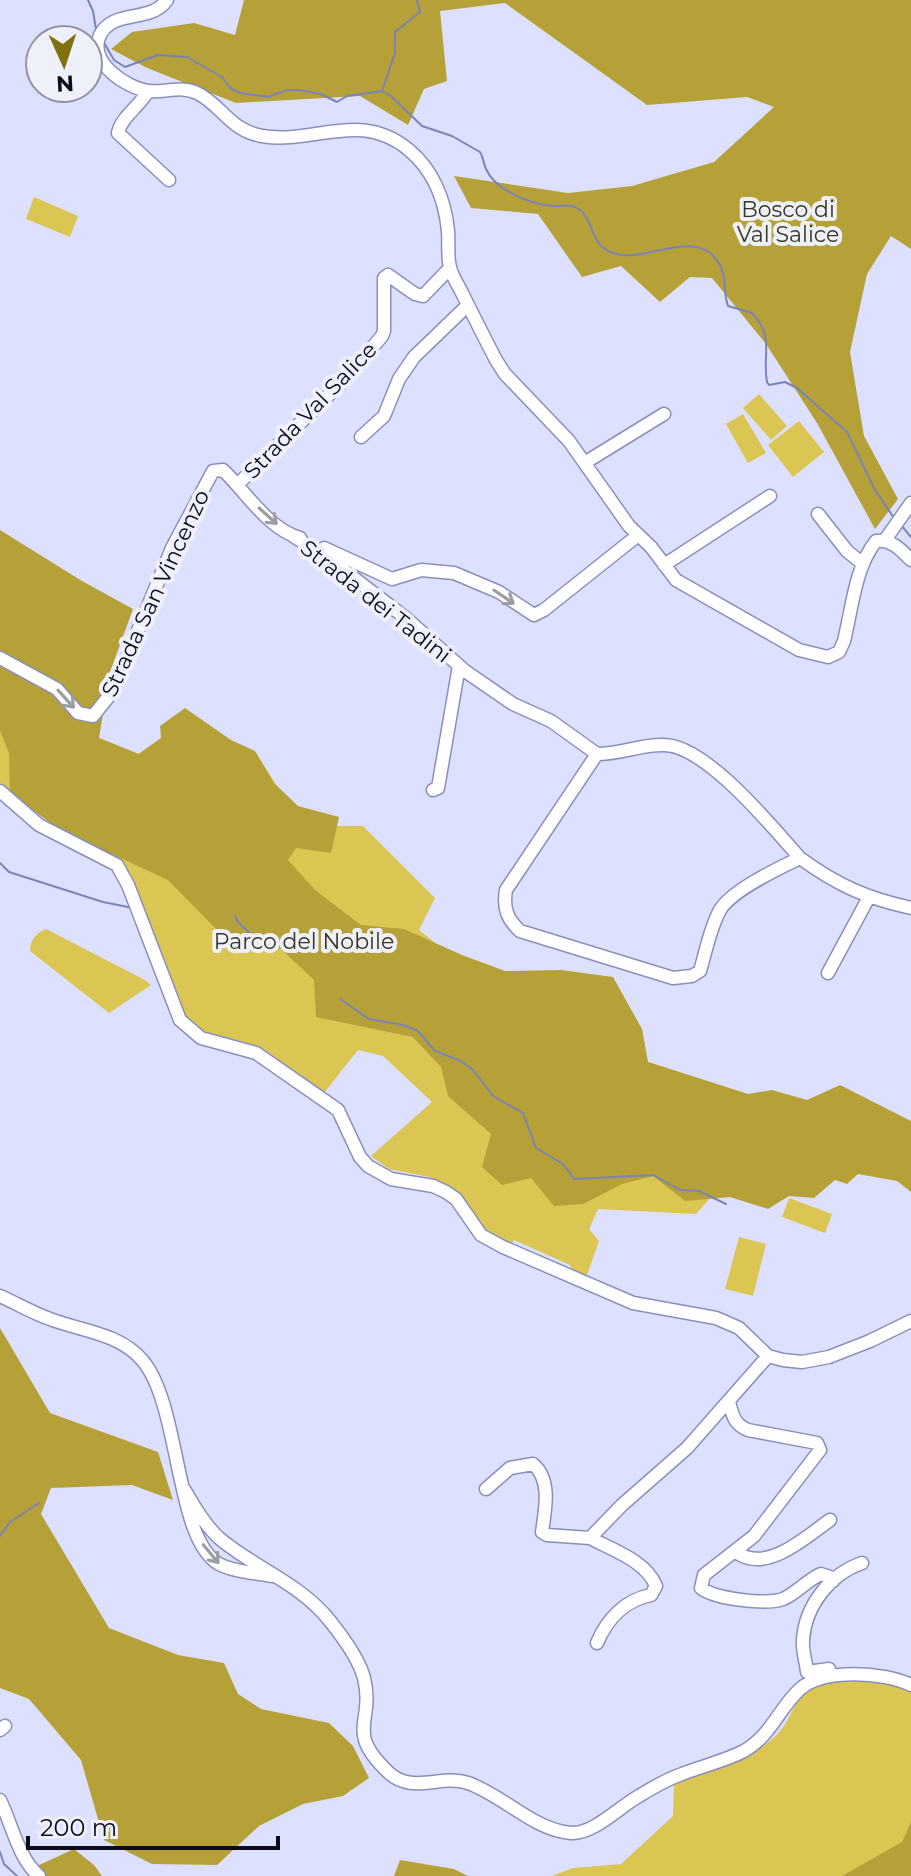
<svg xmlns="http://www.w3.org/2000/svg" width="911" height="1876" font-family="Montserrat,sans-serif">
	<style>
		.green { fill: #dbc553 }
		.forest { fill: #b5a137 }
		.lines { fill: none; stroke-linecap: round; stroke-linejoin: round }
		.stream { stroke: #7c83b6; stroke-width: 2 }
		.minor-casing { stroke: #898fbc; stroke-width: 15 }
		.minor { stroke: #fff; stroke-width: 12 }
		.oneway { stroke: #9d9da4 }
		.labels { text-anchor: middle; stroke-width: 8; stroke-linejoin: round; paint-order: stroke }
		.park-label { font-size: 22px; fill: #39351e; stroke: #eef0fa }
		.street-label { font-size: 22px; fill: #0a0b1b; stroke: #eef0fa }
	</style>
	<rect width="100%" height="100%" fill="#dde1ff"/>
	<path class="green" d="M34 197 78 216 70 237 26 219Z
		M759 394 787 426 771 440 743 408Z
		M743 414 766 453 748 463 726 424Z
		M799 421 824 452 793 477 768 445Z
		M0 661 99 738 138 754 161 738 255 751 302 826H363L435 898 419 930 487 984 560 995 642 1029 648 1062 791 1108 696 1214 598 1209 589 1229 599 1241 586 1278 573 1273 570 1265 514 1240 511 1245 481 1226 448 1186 429 1177 389 1169 371 1156 432 1102 383 1056 358 1050 324 1093 264 1049 237 1040 202 1033 190 1024 179 1007 142 904 130 875 118 858 92 846 34 810 0 783Z
		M46 929 145 980 151 985 109 1013 30 951C30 940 36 933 46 929Z
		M789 1198 832 1214 825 1233 782 1217Z
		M739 1237 766 1244 753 1296 725 1289Z
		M844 1680 881 1681 911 1692V1876H552L573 1868 621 1864 673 1816 674 1784C702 1772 742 1762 766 1744 804 1717 780 1690 844 1680Z"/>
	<path class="forest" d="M244 0H911V249L891 236 867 274 850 352 864 436 898 499 875 529 817 423 766 344 712 278 690 277 660 302 621 266 582 277 538 214 471 208 454 176 568 193 632 186 714 162 774 107 747 97 647 105 505 3 440 11 447 81 424 89 408 125 360 96 236 103 147 68 111 49 132 32 194 23 235 35Z
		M0 530 82 581 133 609 110 672 99 738 139 754 161 738 160 726 185 708 231 740 255 751 274 783 298 806 339 817 331 853 296 848 288 860 315 890 361 925 404 929 462 955 505 971 561 970 613 977 642 1029 648 1062 748 1094 772 1090 807 1100 840 1085 911 1121V1192L897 1181 858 1174 847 1184 835 1180 814 1198 789 1196 768 1209 730 1197 685 1201 653 1176 622 1184 583 1204 554 1206 531 1178 502 1185 482 1167 491 1134 448 1096 441 1067 413 1037 316 1017 314 980 281 949 229 942 168 880 60 830 10 793 9 753 0 731Z
		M0 1328 50 1413 158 1452 173 1500 132 1485 51 1488 41 1514 109 1628 178 1655 224 1663 238 1694 261 1709 329 1723 353 1746 369 1778 343 1796 303 1804 259 1826 217 1865 152 1864 104 1840 81 1760 29 1699 0 1688Z
		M911 1822V1876H842L902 1842Z
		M74 1849 94 1865 102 1876H42L37 1866Z
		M400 1860 454 1869 468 1876H394Z"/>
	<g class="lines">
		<path class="stream" d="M88 0 93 11 96 29
			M103 41 114 60 125 67 158 55 187 57 222 77 230 88 240 93 268 97 287 90H298L321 94 337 102 347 96 382 91 391 96 422 126 452 136 480 152C484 158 483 163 486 169 495 190 530 204 552 206 560 207 569 203 577 208 595 218 588 244 613 253 645 265 698 224 720 265 727 279 723 293 728 306L752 313C775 337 762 355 767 382L769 385 785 382 797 388 847 432 875 490 894 518
			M382 91 395 53V32L420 12 417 0
			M901 525 911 537
			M0 863 9 872 103 902 133 908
			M235 915 237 921 253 936
			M340 999 369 1019 403 1025 418 1031 435 1051 461 1061 473 1070 493 1096 523 1113 536 1148 563 1164 574 1179 653 1175 680 1190 699 1191 726 1204
			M0 1536 10 1522 39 1503
			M0 1852 4 1864 17 1876"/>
		<defs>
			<path id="minor" d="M167 0C150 24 114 8 100 35 87 62 126 88 149 91 165 93 181 85 197 93 222 105 229 130 262 136 314 145 360 109 409 150 433 170 445 200 448 231 449 242 447 256 450 267 452 277 459 286 463 295 474 317 485 339 496 360L505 374 569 441 629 526 651 547 676 580 799 650 828 657 839 652 844 641C852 609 855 567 876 541 892 539 901 550 911 560
				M148 91C140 106 121 117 118 133L169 180
				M361 437 384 416 399 379 414 357 468 305
				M586 462 664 414
				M238 484 349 375 382 336 384 331V278L388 275 415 294 423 296 450 268
				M818 514 847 551 863 564
				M293 536 328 558 407 619 465 671 513 704 551 721 597 754 506 890C503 908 507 919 520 931L673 978 692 976 700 971C706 951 710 928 720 910 732 890 779 868 800 858 837 885 866 898 911 908
				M885 540 911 503
				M324 548 392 579 421 570 454 573 499 592 534 615 544 610 637 536
				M664 565 770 496
				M0 658 57 689 78 713 93 716 113 691 172 548 213 471 223 470C246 492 268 529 300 538
				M597 754C621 754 642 744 664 745 706 745 773 828 800 858
				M433 790 438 788 439 782 459 666
				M0 791 39 825 117 865 128 885 180 1020 201 1038 256 1053 338 1110 360 1157 368 1166 391 1179 433 1186 446 1192 456 1199 481 1235 503 1247 633 1303 716 1318 739 1328 768 1356 783 1360 802 1362 829 1357 870 1341 911 1321
				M828 973 869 897
				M0 1296C16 1303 33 1313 50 1319 81 1331 120 1333 143 1361 181 1407 175 1539 219 1564 234 1572 256 1573 272 1576
				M729 1402C733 1416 734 1424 748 1430L817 1443 820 1450 754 1536 704 1575 701 1588C715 1599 766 1605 783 1599 797 1593 807 1580 821 1574L830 1577 833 1581
				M184 1489C194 1506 204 1524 219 1538 254 1568 300 1583 330 1621 342 1636 359 1659 364 1678 375 1723 344 1730 388 1772 412 1795 440 1774 468 1783 503 1795 533 1830 571 1833 594 1834 619 1807 639 1796 652 1788 667 1779 682 1774 702 1766 725 1761 744 1751 771 1736 779 1708 800 1689 824 1668 884 1672 911 1685
				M486 1489 510 1468 533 1464C552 1480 545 1510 542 1532L547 1535 590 1538 622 1505 687 1448 768 1356
				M590 1538C613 1550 646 1561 656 1586L651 1595C625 1600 607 1619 597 1643
				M738 1551 739 1554C769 1572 807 1536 830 1520
				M829 1669 807 1672C806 1661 802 1651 803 1640 805 1606 830 1574 862 1563
				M0 1730 5 1726
				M0 1800C12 1824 18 1858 39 1876"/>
		</defs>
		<use href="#minor" class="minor-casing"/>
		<use href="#minor" class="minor"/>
	</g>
	<defs><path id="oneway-shaft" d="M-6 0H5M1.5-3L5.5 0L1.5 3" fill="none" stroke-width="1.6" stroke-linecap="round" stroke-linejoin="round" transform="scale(2)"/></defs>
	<g class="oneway">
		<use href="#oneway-shaft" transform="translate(268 516) rotate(42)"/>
		<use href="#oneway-shaft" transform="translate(504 597) rotate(34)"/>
		<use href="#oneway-shaft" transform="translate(66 699) rotate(48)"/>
		<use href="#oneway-shaft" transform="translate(211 1554) rotate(50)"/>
	</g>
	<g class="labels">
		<g class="park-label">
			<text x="788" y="217">Bosco di<tspan x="788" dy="25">Val Salice</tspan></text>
			<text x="304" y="949">Parco del Nobile</text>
		</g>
		<g class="street-label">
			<text transform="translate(310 410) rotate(-46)" y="8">Strada Val Salice</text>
			<text transform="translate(155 593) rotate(-65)" y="8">Strada San Vincenzo</text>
			<text transform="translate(376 601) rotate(38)" y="8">Strada dei Tadini</text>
		</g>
	</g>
	<g transform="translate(64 64) rotate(177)"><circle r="38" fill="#eef0fa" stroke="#9394a1" stroke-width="2"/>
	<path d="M0-6L14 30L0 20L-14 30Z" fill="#81700f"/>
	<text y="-12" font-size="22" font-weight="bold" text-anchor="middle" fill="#0a0b1b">N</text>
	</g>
	<path d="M28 1836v12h250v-12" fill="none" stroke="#0a0b1b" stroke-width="4"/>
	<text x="40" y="1836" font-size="24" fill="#0a0b1b" stroke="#eef0fa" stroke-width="6" paint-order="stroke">200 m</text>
</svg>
